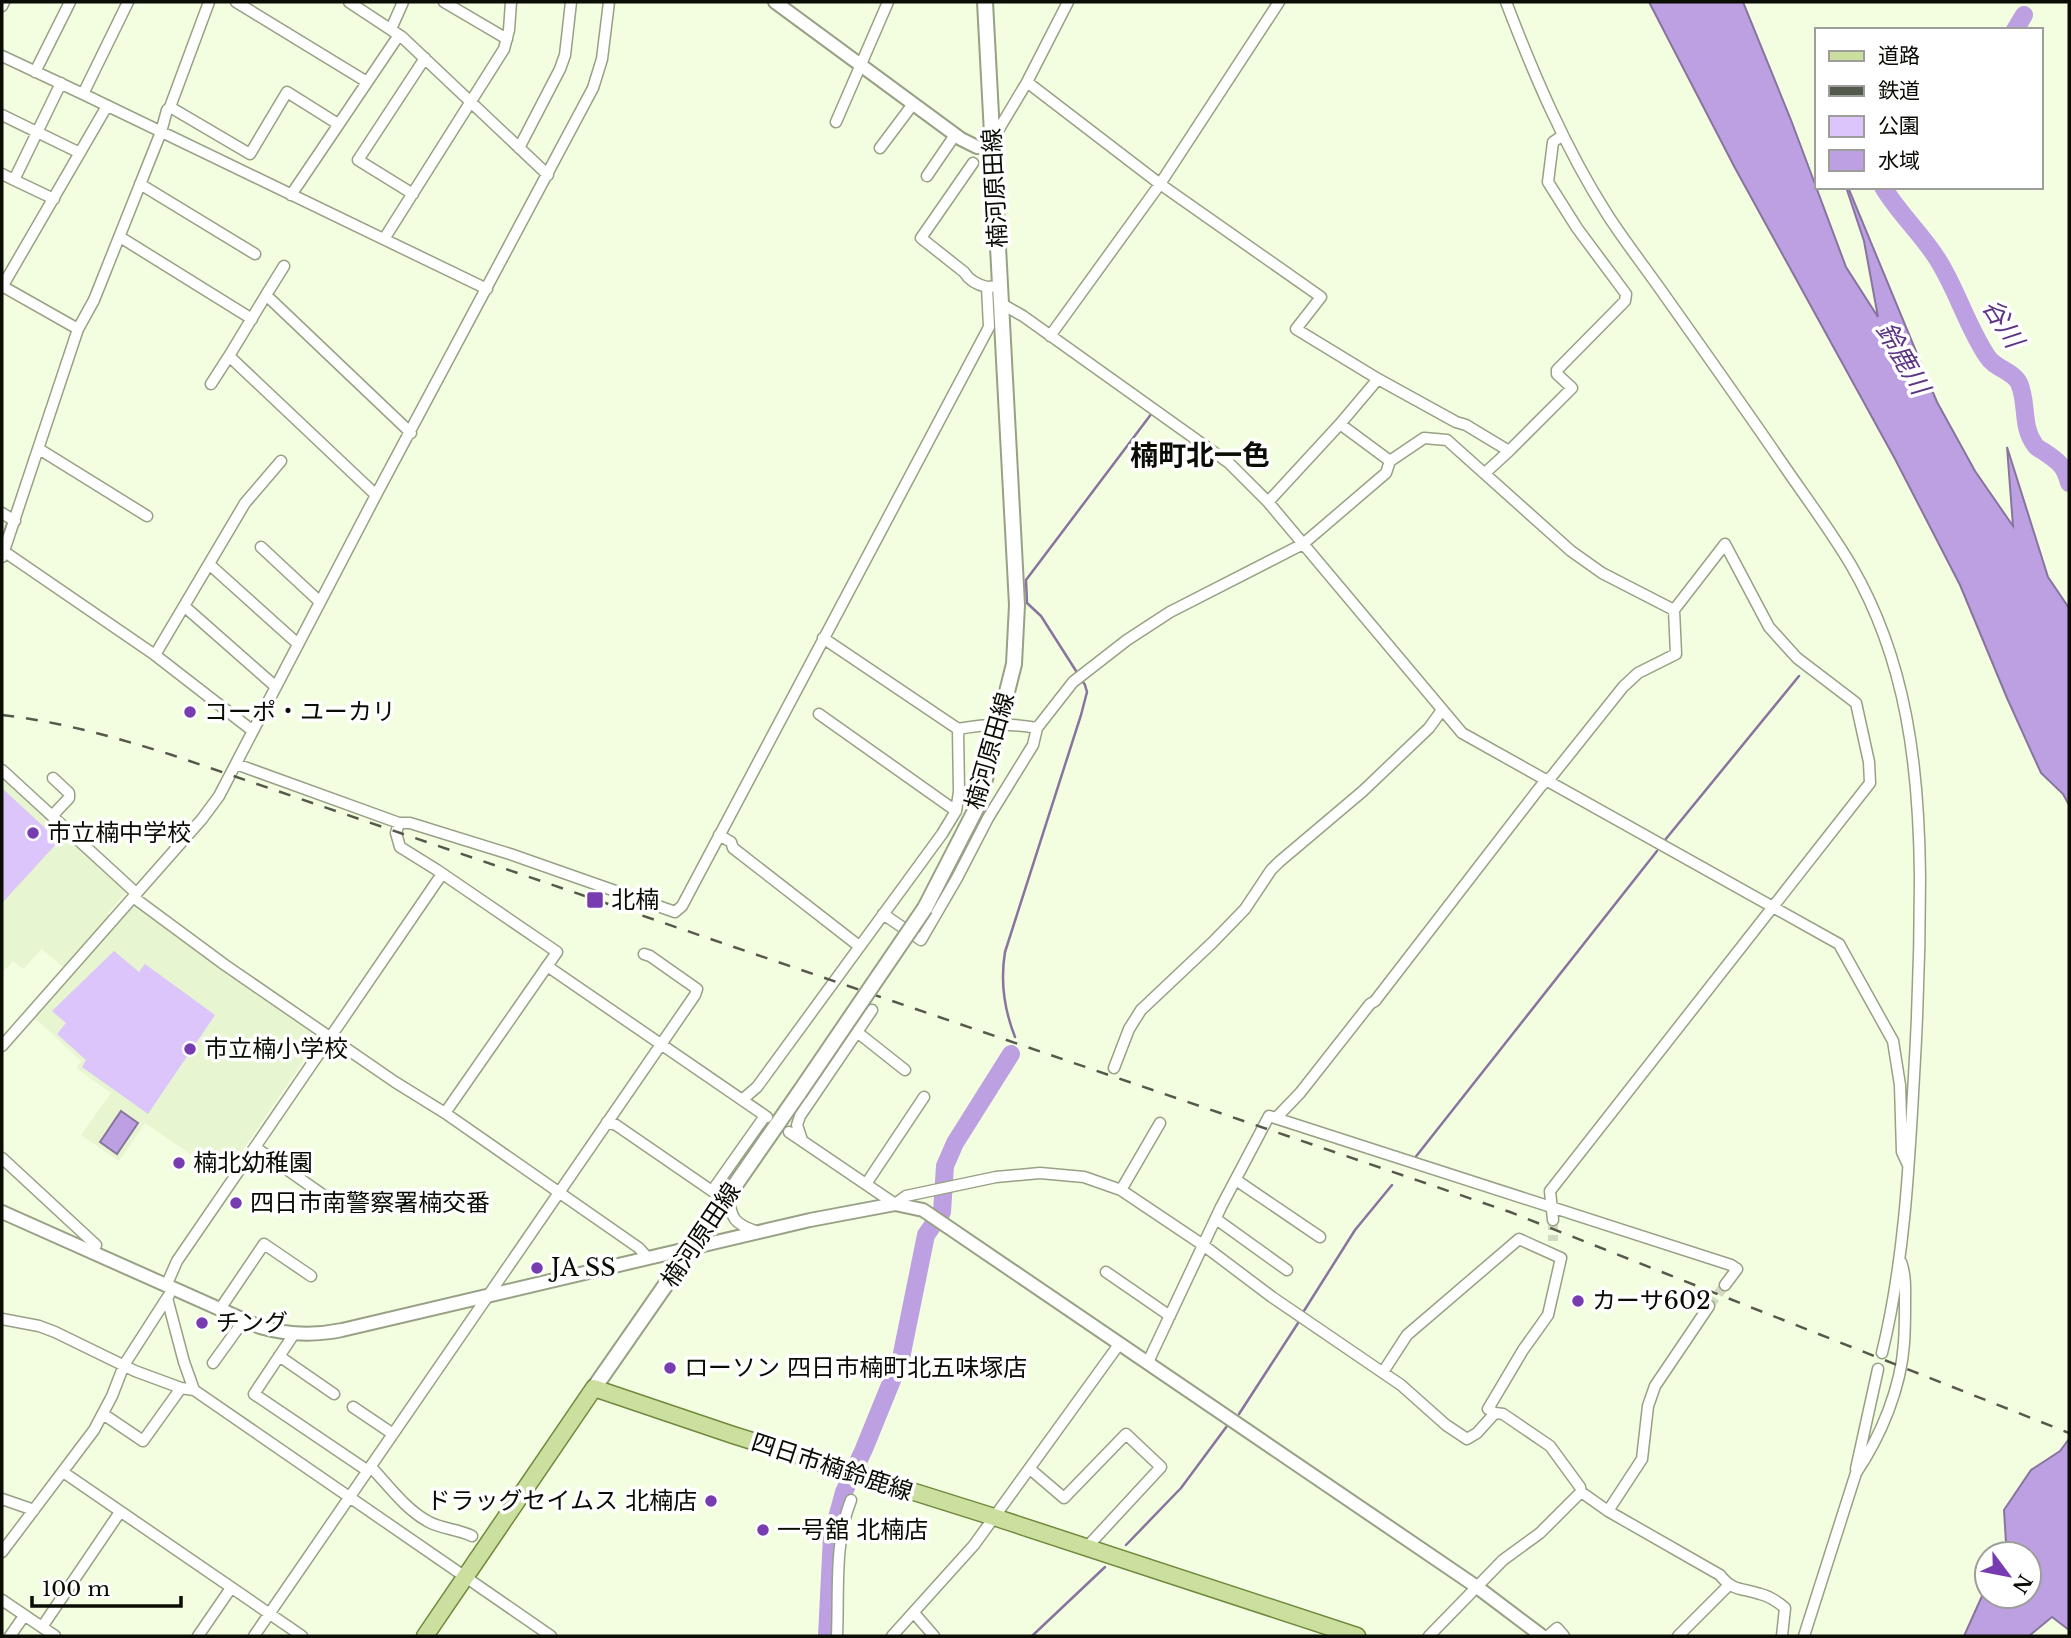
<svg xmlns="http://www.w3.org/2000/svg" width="2071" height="1638" font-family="'Libre Baskerville','Noto Sans JP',serif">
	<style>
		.built { fill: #e7f5d0 }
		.green { fill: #dcc5fb }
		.water { fill: #bda0e2; stroke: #87749f; stroke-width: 2 }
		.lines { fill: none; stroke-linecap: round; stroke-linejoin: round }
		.stream { stroke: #87749f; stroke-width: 2.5 }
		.river { stroke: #bda0e2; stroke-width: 18 }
		.minor-tunnel { stroke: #d0dabf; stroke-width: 10; stroke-dasharray: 10 5; stroke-linecap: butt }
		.minor-casing { stroke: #97a185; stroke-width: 13 }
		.tertiary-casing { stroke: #97a185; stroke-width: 16 }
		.secondary-casing { stroke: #97a185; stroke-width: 18 }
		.primary-casing { stroke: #71883e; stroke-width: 19 }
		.minor { stroke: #fff; stroke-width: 10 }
		.tertiary { stroke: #fff; stroke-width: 12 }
		.secondary { stroke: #fff; stroke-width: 14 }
		.primary { stroke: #cbe09e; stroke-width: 16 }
		.rail { stroke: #545a4b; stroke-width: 2.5; stroke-dasharray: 12 12; stroke-linecap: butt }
		.secondary-bridge-casing { stroke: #97a185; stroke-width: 18; stroke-linecap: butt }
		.secondary-bridge { stroke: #fff; stroke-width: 14 }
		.poi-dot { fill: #783cb1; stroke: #fff; stroke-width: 2.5 }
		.labels { text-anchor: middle; stroke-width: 7; stroke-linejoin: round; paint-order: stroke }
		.street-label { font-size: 24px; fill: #090d04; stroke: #fff }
		.poi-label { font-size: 24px; fill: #090d04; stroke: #fff; text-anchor: start }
		.water-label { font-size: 26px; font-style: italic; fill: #5c3684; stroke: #fff }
		.quarter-label { font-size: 28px; font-weight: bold; fill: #090d04; stroke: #fff }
	</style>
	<rect width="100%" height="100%" fill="#f3fee0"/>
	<path class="built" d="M2 775 128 890 108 913 109 916 63 967 42 949 23 969 13 961 2 973Z
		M133 906H142L319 1033 320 1037 224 1177 145 1123 119 1161 81 1135 111 1093 76 1068 81 1061 34 1017Z"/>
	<path class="green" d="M2 788 59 841 2 903Z
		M114 951 139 972 145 964 215 1015 148 1114 82 1067 86 1060 57 1034 66 1023 52 1011Z"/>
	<path class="water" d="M1649 2H1743L1791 120 1846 267 1878 317 1864 241 1846 187H1848L1937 402 1975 471 2013 526 2007 447 2048 577 2069 608V805L2063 794 2041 773 2007 698 1960 585 1895 459 1735 168Z
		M121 1111 138 1123 117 1154 100 1142Z
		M2069 1439V1630L2052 1617 2029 1636H1964L1987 1585V1596H2029V1554H2001L2006 1543 2004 1510 2031 1470 2060 1451Z"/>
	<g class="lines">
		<path class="stream" d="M2024 30 2028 28
			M11 515 18 495
			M2 540 8 521
			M1665 840 1799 676
			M1015 1037C1004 1009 1000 982 1005 952L1081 715 1087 692 1085 685 1041 616 1027 603 1026 580 1152 413
			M1414 1159 1657 851
			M1302 1314 1355 1230 1392 1185
			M1239 1414 1300 1320
			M1126 1545 1181 1488 1227 1426
			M1032 1636 1105 1567"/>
		<path class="river" d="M2015 30 2024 15
			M1883 187C1900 215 1922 234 1938 260 1957 290 1967 326 1987 356 1994 368 2013 371 2019 383 2028 403 2021 427 2035 445 2036 447 2041 450 2043 451 2058 461 2065 466 2069 483
			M827 1636 832 1536 844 1492 864 1449 901 1358 926 1235 942 1212 945 1166 955 1143 1011 1054"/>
		<path class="minor-tunnel" d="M1553 1220V1241
			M1709 1306 1725 1285"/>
		<defs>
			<path id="minor" d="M236 2 367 82
				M349 2 402 37 548 175
				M444 2 507 39
				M1506 2C1534 75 1565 148 1607 214 1623 239 1641 262 1658 286 1702 348 1746 410 1789 473 1810 503 1832 533 1851 565 1907 661 1919 768 1920 877 1920 943 1918 1009 1914 1076 1909 1168 1904 1263 1882 1353
				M2 6 4 2
				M391 29 403 2
				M2 56 83 94 487 289
				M35 72 70 2
				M1027 82 1160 184 1321 297 1296 329 1378 379 1456 422 1466 425 1509 451
				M83 94 128 2
				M170 107 250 154 287 92 338 124
				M2 115 80 153
				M836 122 888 2
				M993 139 1027 82 1068 2
				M519 148 560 69 565 55 571 2
				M880 148 913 104
				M973 163 921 238 964 272C969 280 978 285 987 287
				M2 174 14 180 61 83
				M927 176 955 135
				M14 180 54 199
				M140 184 255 254
				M413 194 358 160 425 58
				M291 195 399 35
				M120 237 252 319
				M384 239 504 49 509 30 511 2
				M2 286 78 329
				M2 287 107 106
				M266 295 284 266
				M1002 304 1023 316 1229 463 1268 502 1462 733 1839 944 1893 1041 1900 1085 1902 1152 1908 1165
				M1050 336 1160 184 1279 2
				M211 384 229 356
				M1340 424 1378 379
				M39 449 147 516
				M1485 473 1509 451 1572 388 1557 374V370L1625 301 1626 294 1577 228 1548 182 1553 142 1563 135
				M376 495 229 356 266 295 411 433
				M1268 502 1340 424 1390 461
				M2 513 15 521
				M261 547 320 602
				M2 550 155 655 253 731
				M2 557 78 329 94 300 161 132 167 110 170 107 209 2
				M209 564 298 644
				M184 606 276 687
				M823 638 958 729C984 724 1011 723 1037 728
				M155 655 245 503 281 461
				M819 714 956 811
				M236 764 399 823H410L510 854 675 912 682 906 989 327 987 287 1001 286
				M2 770 136 893
				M52 816 69 798V793L53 778
				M399 823 396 833 400 847 437 870 557 952 445 1113
				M719 835 731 842 733 848 859 946
				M133 897 225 965 395 1082 445 1113 639 1248 648 1258
				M883 914 921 940 957 878 988 818 1033 745 1037 728 1073 682 1127 640 1170 612 1303 544 1386 473 1390 461 1424 438 1447 440 1571 551 1602 573 1674 610
				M547 966 767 1117
				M857 1032 905 1070
				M2 1046 202 819 219 796 376 495 593 88 602 59 609 2
				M1114 1068 1129 1029 1141 1010 1213 942 1245 909 1271 870 1279 862 1363 791 1429 728 1442 710
				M742 1100 757 1087 942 834 956 811 959 792 958 729
				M1276 1118 1300 1093 1370 1004 1375 1001 1541 786 1552 776 1623 687 1638 673 1676 654 1674 610 1725 544 1769 627 1797 658 1856 703 1869 762 1870 783 1550 1191 1553 1220
				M607 1122 616 1125 712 1191 765 1116
				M789 1132 895 1204 906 1196 996 1177 1040 1173 1084 1177 1121 1190 1203 1245 1272 1297 1401 1385 1446 1425 1467 1439 1477 1433 1495 1413 1488 1409 1523 1350 1548 1315 1561 1258 1519 1239 1407 1335 1383 1372
				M802 1140 797 1125 800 1116 872 1010
				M255 1147 326 1197
				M2 1158 96 1245 92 1253
				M1236 1180 1320 1237
				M866 1184 924 1097
				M1121 1190 1160 1123
				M728 1194C731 1219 734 1224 758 1232
				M1216 1219 1287 1270
				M1106 1272 1170 1316
				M166 1286 177 1261 442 874
				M167 1298 184 1362 194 1390 551 1636
				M220 1309 264 1244 311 1276
				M2 1319 39 1326 55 1332 135 1371 181 1388 194 1390
				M294 1334 254 1394 368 1471
				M279 1356 334 1394
				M1148 1362 1221 1207 1269 1116 1731 1265 1737 1269 1725 1285
				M213 1363 244 1320
				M353 1407 393 1434
				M1495 1413 1503 1414 1550 1446 1580 1487 1581 1492 1608 1511 1720 1575C1732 1591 1742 1588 1760 1594 1769 1596 1778 1602 1785 1608L1782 1636
				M103 1414 143 1441 181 1388
				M371 1467C388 1485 406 1510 429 1522 442 1529 458 1529 472 1536
				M1030 1469 1064 1498 1126 1434 1161 1467 1086 1548
				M1856 1469 1878 1369
				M63 1472 302 1636
				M2 1499 34 1510
				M1608 1511 1642 1459 1648 1406 1655 1386 1709 1306
				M2 1552 94 1430 112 1396 124 1365 169 1295
				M2 1600 55 1636
				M914 1613 934 1636
				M42 1627 120 1512
				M10 1636 24 1616
				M198 1636 231 1588
				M254 1636 695 995 697 989 650 956 644 954
				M837 1636C839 1591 834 1542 851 1500
				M892 1636 974 1545 1120 1343
				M1429 1636 1503 1560 1540 1533 1581 1492
				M1548 1636 1557 1628 1564 1636
				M1678 1636 1728 1586
				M1804 1636 1856 1473C1881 1436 1901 1388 1904 1343 1905 1330 1905 1317 1905 1305 1905 1290 1906 1276 1901 1262"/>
			<path id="tertiary" d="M775 2 961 139 977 147 993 148
				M2 1212 260 1327C288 1335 313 1336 342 1330L810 1220 895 1204 923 1210 1477 1587 1542 1636"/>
			<path id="secondary" d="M925 908 979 803 1014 664 1017 605 985 2
				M594 1388 799 1093"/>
			<path id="primary" d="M425 1636 594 1388 733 1435 994 1517 1357 1636"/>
		</defs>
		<use href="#minor" class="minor-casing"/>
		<use href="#tertiary" class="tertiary-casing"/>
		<use href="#secondary" class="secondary-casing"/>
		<use href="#primary" class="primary-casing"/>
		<use href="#minor" class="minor"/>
		<use href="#tertiary" class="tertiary"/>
		<use href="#secondary" class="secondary"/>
		<use href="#primary" class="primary"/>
		<path class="rail" d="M2 715C62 722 114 737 172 755L1510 1212 2069 1433"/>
		<defs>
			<path id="secondary-bridge" d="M799 1093 925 908"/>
		</defs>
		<use href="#secondary-bridge" class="secondary-bridge-casing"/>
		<use href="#secondary-bridge" class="secondary-bridge"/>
	</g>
	<g class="poi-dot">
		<circle cx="190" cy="712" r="7"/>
		<circle cx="33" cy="833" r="7"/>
		<rect x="586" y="891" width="18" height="18" rx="3.5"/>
		<circle cx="190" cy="1049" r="7"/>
		<circle cx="179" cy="1163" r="7"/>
		<circle cx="236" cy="1203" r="7"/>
		<circle cx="537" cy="1268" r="7"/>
		<circle cx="1578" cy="1301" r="7"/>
		<circle cx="202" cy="1323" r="7"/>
		<circle cx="670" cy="1368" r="7"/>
		<circle cx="711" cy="1501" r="7"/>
		<circle cx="763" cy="1530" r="7"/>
	</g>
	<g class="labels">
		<g class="street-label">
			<text transform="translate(995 188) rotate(-93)" y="8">楠河原田線</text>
			<text transform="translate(990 751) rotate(-74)" y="8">楠河原田線</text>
			<text transform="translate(701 1235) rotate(-56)" y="8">楠河原田線</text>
			<text transform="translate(832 1467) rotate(18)" y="8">四日市楠鈴鹿線</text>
		</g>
		<g class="poi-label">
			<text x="204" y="720">コーポ・ユーカリ</text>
			<text x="47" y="841">市立楠中学校</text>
			<text x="611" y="908">北楠</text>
			<text x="204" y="1057">市立楠小学校</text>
			<text x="193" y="1171">楠北幼稚園</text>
			<text x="250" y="1211">四日市南警察署楠交番</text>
			<text x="551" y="1276">JA SS</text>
			<text x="1592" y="1309">カーサ602</text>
			<text x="216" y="1331">チング</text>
			<text x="684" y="1376">ローソン 四日市楠町北五味塚店</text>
			<text x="697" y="1509" text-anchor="end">ドラッグセイムス 北楠店</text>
			<text x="777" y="1538">一号舘 北楠店</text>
		</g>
		<g class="water-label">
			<text transform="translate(2003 323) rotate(58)" y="9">谷川</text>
			<text transform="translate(1903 358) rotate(60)" y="9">鈴鹿川</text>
		</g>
		<g class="quarter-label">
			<text x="1200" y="465">楠町北一色</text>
		</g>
	</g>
	<rect width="2071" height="1638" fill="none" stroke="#090d04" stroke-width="7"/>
	<rect x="1815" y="28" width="228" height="161" fill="#ffffff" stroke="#9d9e9b" stroke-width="2"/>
	<rect x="1829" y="51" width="35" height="10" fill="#cbe09e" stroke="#9d9e9b" stroke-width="2"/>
	<text x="1878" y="63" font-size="21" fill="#090d04">道路</text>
	<rect x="1829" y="86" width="35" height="10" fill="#545a4b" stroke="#9d9e9b" stroke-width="2"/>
	<text x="1878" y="98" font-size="21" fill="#090d04">鉄道</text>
	<rect x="1829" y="116" width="35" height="21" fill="#dcc5fb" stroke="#9d9e9b" stroke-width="2"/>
	<text x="1878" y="133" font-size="21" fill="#090d04">公園</text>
	<rect x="1829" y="150" width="35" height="21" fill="#bda0e2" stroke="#9d9e9b" stroke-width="2"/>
	<text x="1878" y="168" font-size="21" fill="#090d04">水域</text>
	<g transform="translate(2008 1575) rotate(122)"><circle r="33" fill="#ffffff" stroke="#9d9e9b" stroke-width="2"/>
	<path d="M0-5L12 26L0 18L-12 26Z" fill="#783cb1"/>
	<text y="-10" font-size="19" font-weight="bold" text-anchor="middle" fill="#090d04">N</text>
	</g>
	<path d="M32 1596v10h149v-10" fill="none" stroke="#090d04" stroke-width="3.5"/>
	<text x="42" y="1596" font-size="21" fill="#090d04" stroke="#ffffff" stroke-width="5" paint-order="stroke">100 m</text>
</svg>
